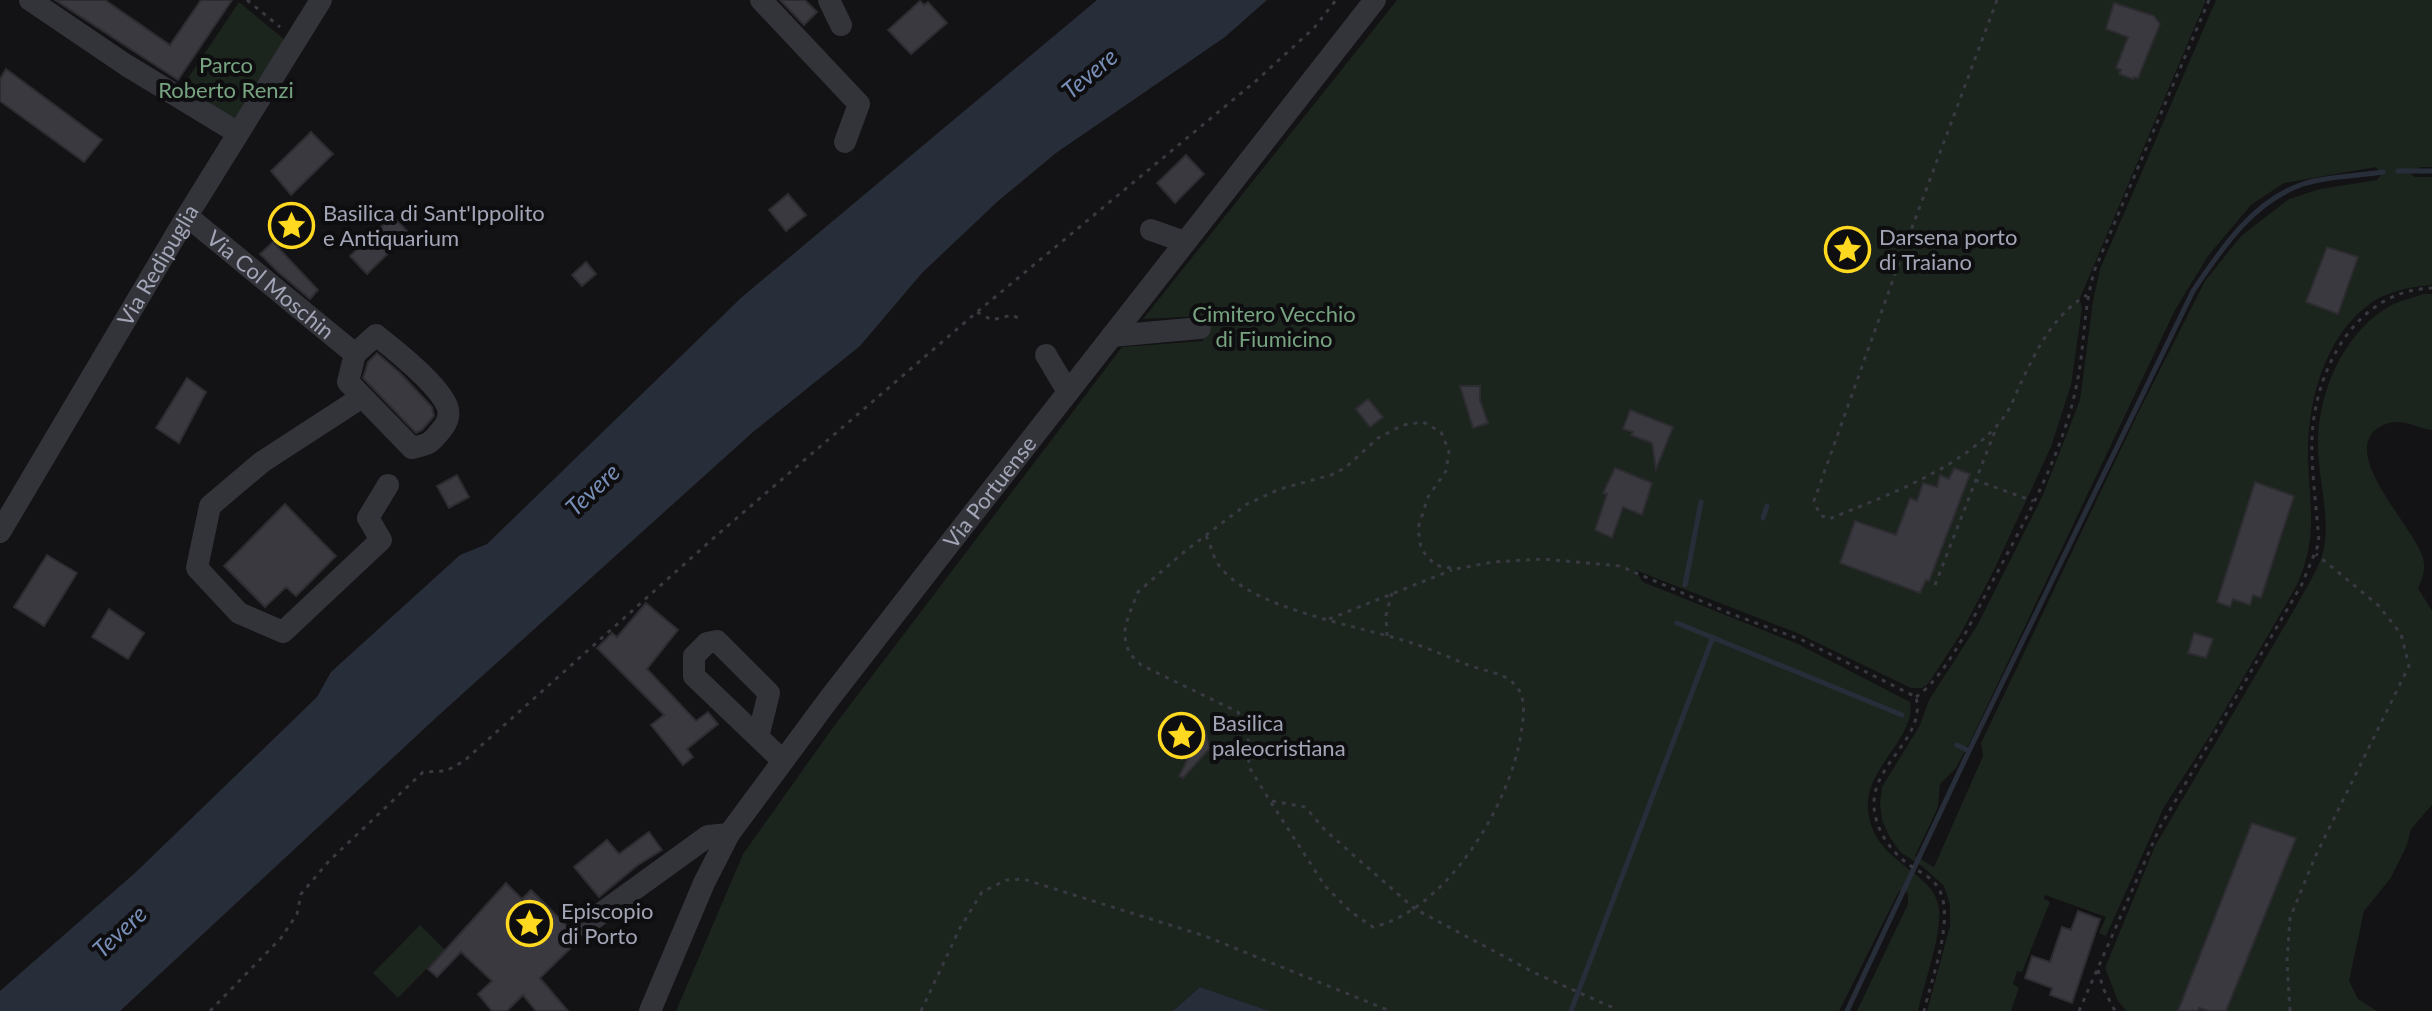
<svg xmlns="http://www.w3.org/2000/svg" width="2432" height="1011" font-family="Lato,sans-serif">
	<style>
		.green { fill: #1c241e; fill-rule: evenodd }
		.water { fill: #282e39 }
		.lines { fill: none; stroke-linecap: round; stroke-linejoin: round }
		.stream { stroke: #282e39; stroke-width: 5 }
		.building { fill: #3a393f; stroke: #2d2c31; stroke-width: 2 }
		.path { stroke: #393a41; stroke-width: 3; stroke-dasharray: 4 6; stroke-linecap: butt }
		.minor { stroke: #33333a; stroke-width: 22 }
		.labels { text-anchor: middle; stroke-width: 8; stroke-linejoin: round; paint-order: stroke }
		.park-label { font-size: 22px; fill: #77a381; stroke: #0e0d0f }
		.poi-label { font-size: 22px; fill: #a2a5b6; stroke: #0e0d0f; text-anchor: start }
		.street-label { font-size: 22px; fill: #a2a5b6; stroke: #0e0d0f }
		.water-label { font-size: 24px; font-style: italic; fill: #768db5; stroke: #0e0d0f }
	</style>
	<rect width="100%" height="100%" fill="#131214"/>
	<path class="green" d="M1397 0H2206L2078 303H2081L2082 308 2071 385 2051 447 1993 572 1960 635 1928 684 1922 688H1911L1797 633 1635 570 1643 582 1798 644 1910 702C1917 737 1865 768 1868 808 1871 864 1935 869 1939 909 1942 934 1924 984 1918 1011H1857L1908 904V893L1899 891 1839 1011H1269L1200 987 1173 1011H676L743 854 834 726 1122 347 1203 341V316L1143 319Z
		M2216 0H2432V167H2421L2410 173 2415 177H2432V285C2412 287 2391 290 2374 301 2326 332 2308 399 2308 453 2309 504 2319 535 2297 585L2211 734 2164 807 2106 936 2099 933 2106 917 2045 895 2044 899 2050 902 2022 972 2017 971 2013 984 2019 988 2011 1011H1927L1950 926V905L1944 886 1923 867 1900 852 1889 836 1882 820 1880 803 1882 787 1920 725 1929 700 1978 624 2042 497 2080 400 2093 301 2100 269ZM2376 167 2381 175 2377 180 2320 189 2289 199 2241 236 2205 281 2139 411 1981 743 1983 756 1934 867 1915 856 1938 807 1940 784 1956 768 1970 742 2175 310 2208 256 2251 205 2284 183Z
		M239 2 285 40 233 125 180 90Z
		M2423 294H2432V430C2419 429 2409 421 2396 422 2388 422 2380 426 2374 431 2345 460 2414 527 2423 558 2426 568 2423 578 2418 588L2432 611V805L2411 829 2407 845 2390 879 2364 911 2349 981 2358 999 2377 1011H2126L2118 1001 2105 968 2155 846 2298 603C2308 584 2323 563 2325 541 2328 510 2319 480 2318 449 2316 397 2342 334 2388 307 2398 301 2412 298 2423 294Z
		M420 925 445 950 398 998 373 973Z"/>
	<path class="water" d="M1097 0H1267L1225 37 1056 153 997 202 922 273 860 346 753 432 439 715 120 1011H0V991L136 872 317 697 331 672 460 555 487 544 742 297Z
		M1200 987 1269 1011H1173Z"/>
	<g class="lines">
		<path class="stream" d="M2398 171H2432
			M1763 518 1767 506
			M1685 585 1701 502
			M1677 623 1902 715
			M1957 745 1969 751
			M1571 1011 1713 637
			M1847 1011 1969 751 2193 291C2222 248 2252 202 2303 184 2327 176 2358 176 2383 172"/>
	</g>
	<path class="building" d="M55 0H105L170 45 201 0H232L178 80Z
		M780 0H805L817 12 804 25Z
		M920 1 924 5 928 2 947 23 911 54 888 30Z
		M2114 3 2154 16 2160 24 2138 78 2134 77 2133 79 2119 74 2121 70 2116 68 2128 37 2106 29Z
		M6 69 102 140 84 162 0 101V79Z
		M311 132 333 154 291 195 271 171Z
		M1186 155 1204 174 1175 203 1157 183Z
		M788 194 806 215 786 231 769 210Z
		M393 216 409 233 367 274 350 256Z
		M273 242 318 290 310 299 278 272 260 254Z
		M2327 247 2358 257 2338 314 2306 302Z
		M586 262 596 274 582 286 572 275Z
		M377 353 401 374 432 407 434 416 422 430 416 433 363 378 368 362Z
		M187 378 206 392 179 443 156 428Z
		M1460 386H1480V400L1488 423 1473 428Z
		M1368 399 1383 417 1370 427 1356 409Z
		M1630 410 1673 427 1656 469 1652 443 1631 435 1633 432 1623 429Z
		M1615 468 1652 483 1642 515 1623 507 1612 538 1595 530 1607 494 1603 493Z
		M1954 468 1970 474 1929 581 1926 580 1920 593 1840 563 1855 521 1896 535 1910 498 1917 501 1923 483 1937 487 1940 475 1949 479Z
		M457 475 469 497 449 508 437 486Z
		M2255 482 2294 496 2261 598 2253 595 2250 605 2233 599 2230 607 2217 602Z
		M285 504 336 556 296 596 286 587 265 607 224 566Z
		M47 555 77 573 44 626 14 607Z
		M646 603 678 630 647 669 696 721 708 712 718 724 687 749 693 757 683 765 651 725 664 715 597 648 612 633 617 637Z
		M109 609 144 633 128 659 92 637Z
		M2194 633 2213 639 2206 658 2188 653Z
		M1204 727 1210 748 1183 778 1179 776Z
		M2252 823 2296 838 2226 1011H2209L2199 1008 2198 1011H2178Z
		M649 832 662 850 638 865 599 897 574 867 607 840 619 854Z
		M506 883 522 899 531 890 580 939 540 978 568 1011H536L523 995 507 1011H492L478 994 492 981 461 952 437 977 428 969Z
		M2078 911 2100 919 2072 1003 2050 995 2052 988 2025 978 2032 956 2050 962 2062 927 2071 930Z"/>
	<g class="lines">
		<path class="path" d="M247 0 280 27
			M1997 0 1904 249 1814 501 1820 515 1829 519C1885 496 1970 466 2006 414 2011 406 2015 396 2019 387 2036 351 2052 316 2087 295
			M977 312 992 320 1012 315 1018 318
			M1975 480 2033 501
			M1206 536C1211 544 1212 555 1218 564 1248 609 1361 626 1412 643 1431 649 1450 658 1468 665 1486 672 1505 672 1517 687 1527 701 1523 718 1521 734 1510 805 1447 910 1373 927L1351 912 1325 886 1270 801 1249 767 1248 733 1238 712 1141 665 1129 653 1124 634 1128 617 1138 592 1184 552 1247 504 1280 489 1331 475 1345 468 1378 438 1403 425 1423 422 1441 432 1449 451 1446 471 1428 497 1418 528 1421 549 1435 565 1456 569 1493 562 1543 559 1620 566 1729 613 1802 640 1916 697C1926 737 1875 762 1874 802 1873 826 1889 850 1908 864 1917 871 1931 876 1937 886 1957 914 1931 980 1924 1011
			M1935 585 1997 426
			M1329 619 1452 570
			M1387 636 1386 615 1392 593
			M1916 697C1948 674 1972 620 1990 586 2024 522 2063 455 2077 383 2085 345 2083 307 2095 269L2209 0
			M1272 801 1305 807 1326 831 1415 909 1535 973 1616 1009
			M2098 970 2103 988 2115 1011
			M210 1011 281 938 297 914 301 894 329 861 423 772 446 771 464 761 717 535 977 312 1257 80 1314 28 1336 0
			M921 1011 960 928 982 892 1006 880 1023 879 1205 936 1390 1011
			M2079 1011 2160 827 2302 584 2319 543C2317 509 2309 458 2313 425 2320 361 2360 290 2432 288
			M2290 1011 2287 961 2290 918 2315 857 2409 666 2401 634 2378 605 2316 554"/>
		<g class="minor">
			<path d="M30 0 126 65 238 133"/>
			<path d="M761 0 859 104 845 142"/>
			<path d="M829 0 841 25"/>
			<path id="s1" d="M187 216 355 354 348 382 412 448C430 444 431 443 442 429 448 422 450 413 447 406 437 383 395 350 376 335L355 354"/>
			<path d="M1151 230 1185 242"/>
			<path d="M1112 336 1200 328"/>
			<path d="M1046 355 1068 392"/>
			<path d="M362 397 262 462 210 506 197 568 239 613 283 632 381 540 368 518 388 485"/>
			<path id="s2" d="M0 532 187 216 321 0"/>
			<path d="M758 737 769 693 717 641 707 643 694 656V676L783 761"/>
			<path d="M585 925 708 836 729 834"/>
			<path id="s3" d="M650 1011 704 883 729 834 829 699 950 543 1375 0"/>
		</g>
	</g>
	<defs>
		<symbol id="sight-ring" viewBox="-11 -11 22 22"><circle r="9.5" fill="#0e0d0f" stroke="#ffd820" stroke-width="1.5"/><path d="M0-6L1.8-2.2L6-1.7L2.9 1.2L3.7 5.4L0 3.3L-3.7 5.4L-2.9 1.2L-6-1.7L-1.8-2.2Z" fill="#ffd820"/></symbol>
	</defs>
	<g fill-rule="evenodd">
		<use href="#sight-ring" x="266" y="200" width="51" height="51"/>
		<use href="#sight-ring" x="1822" y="224" width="51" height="51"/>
		<use href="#sight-ring" x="1156" y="710" width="51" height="51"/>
		<use href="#sight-ring" x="504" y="898" width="51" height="51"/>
	</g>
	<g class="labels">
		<g class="park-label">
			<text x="226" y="73">Parco<tspan x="226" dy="25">Roberto Renzi</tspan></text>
			<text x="1274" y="322">Cimitero Vecchio<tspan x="1274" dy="25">di Fiumicino</tspan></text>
		</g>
		<g class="poi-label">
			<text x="323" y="221">Basilica di Sant'Ippolito<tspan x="323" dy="25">e Antiquarium</tspan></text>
			<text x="1879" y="245">Darsena porto<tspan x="1879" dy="25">di Traiano</tspan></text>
			<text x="1212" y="731">Basilica<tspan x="1212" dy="25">paleocristiana</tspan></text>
			<text x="561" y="919">Episcopio<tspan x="561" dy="25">di Porto</tspan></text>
		</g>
		<g class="street-label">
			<text dy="8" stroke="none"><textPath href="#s2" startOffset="310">Via Redipuglia</textPath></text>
			<text dy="8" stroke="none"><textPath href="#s1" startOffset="108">Via Col Moschin</textPath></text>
			<text dy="8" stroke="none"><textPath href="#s3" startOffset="624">Via Portuense</textPath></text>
		</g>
		<g class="water-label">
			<text transform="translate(1090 74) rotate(-40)" y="8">Tevere</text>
			<text transform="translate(593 490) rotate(-43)" y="8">Tevere</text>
			<text transform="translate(120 932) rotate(-43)" y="8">Tevere</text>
		</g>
	</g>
</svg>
